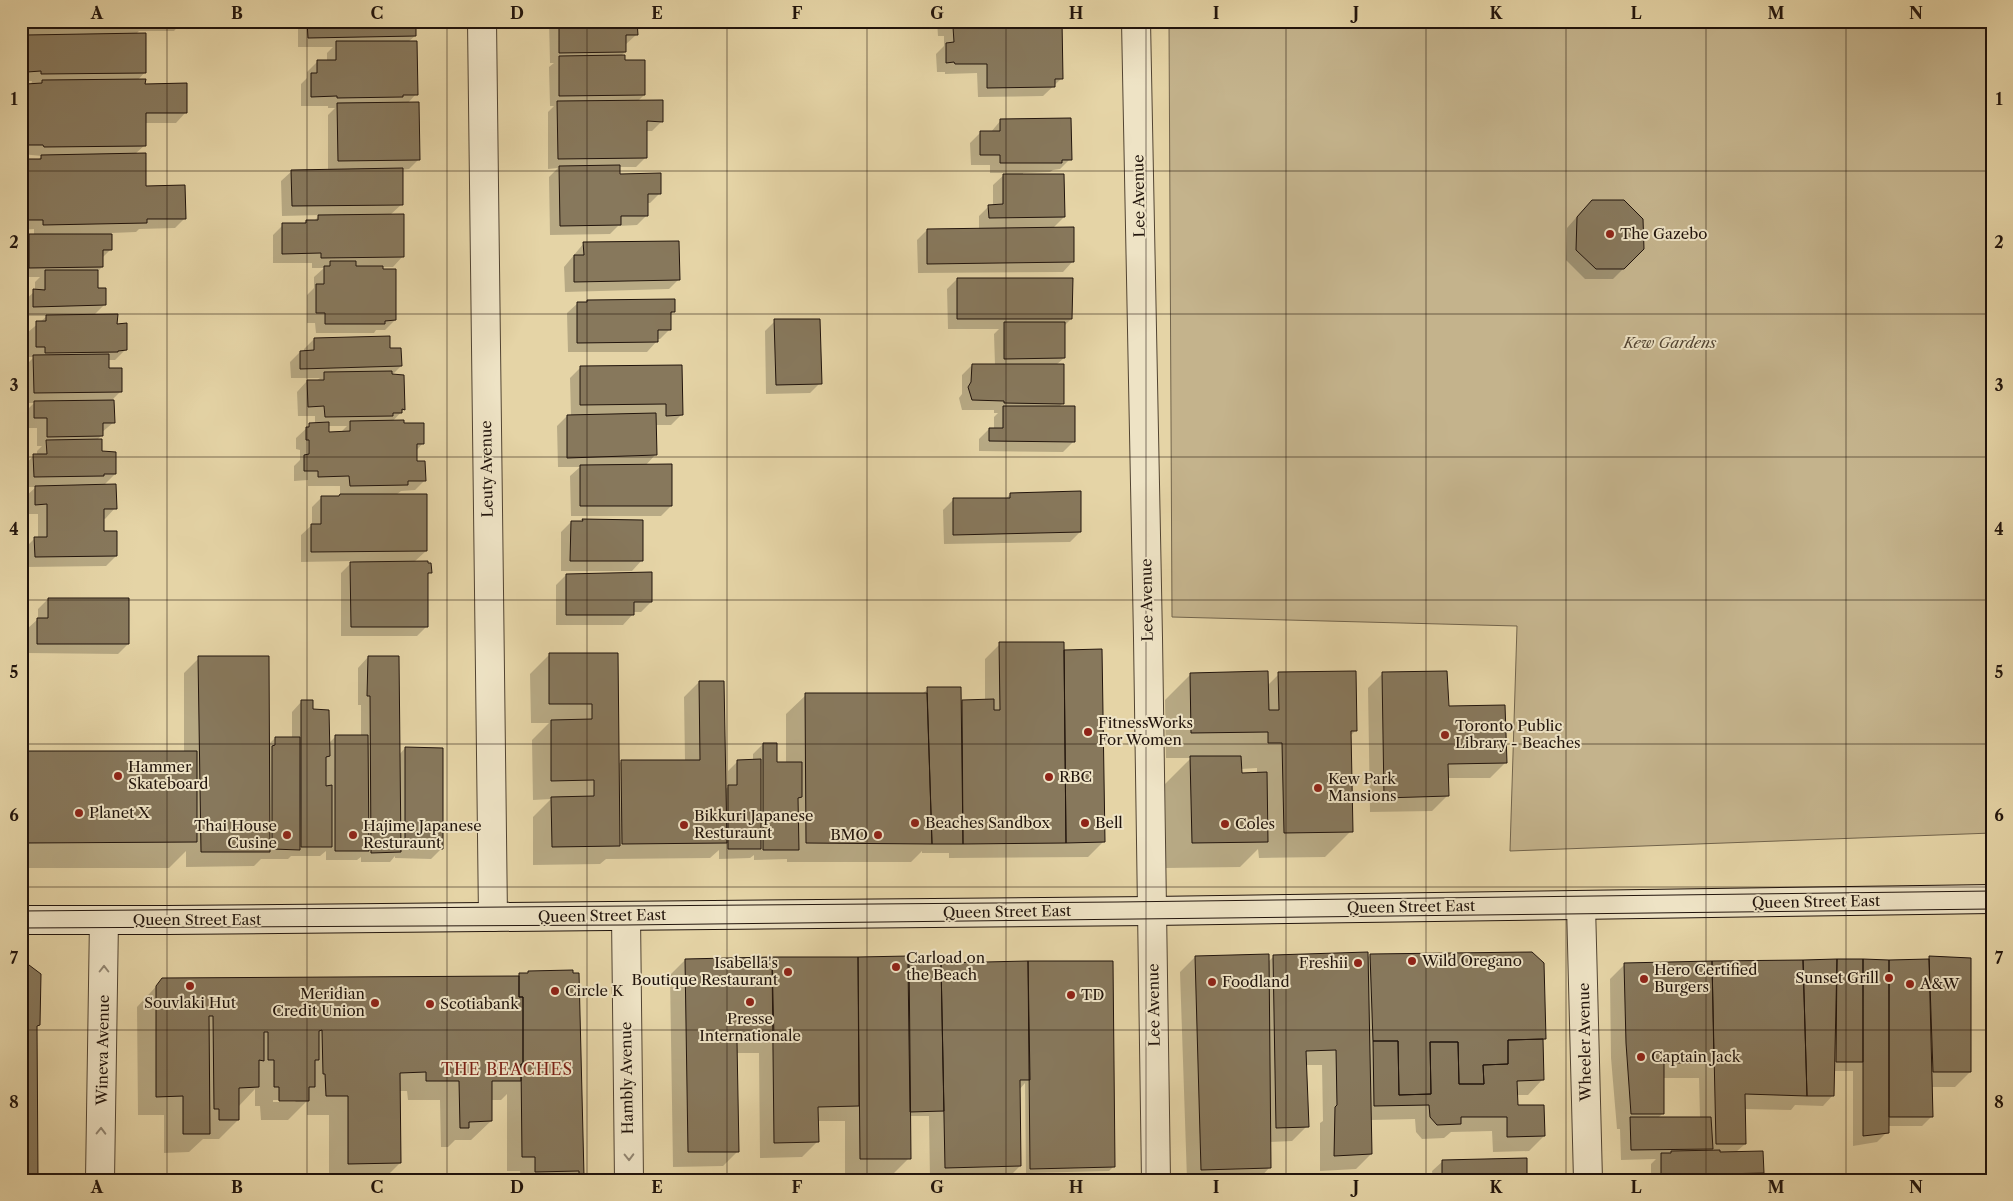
<svg xmlns="http://www.w3.org/2000/svg" width="2013" height="1201" font-family="'Libre Caslon Text',serif">
	<style>
		.green { fill: #c4b38c; stroke: #72644c }
		.shadow { fill: #0003; fill-rule: evenodd }
		.building { fill: #87785c; stroke: #21140c }
		.lines { fill: none; stroke-linecap: round; stroke-linejoin: round }
		.minor-casing { stroke: #524432; stroke-width: 30 }
		.secondary-casing { stroke: #21140c; stroke-width: 30 }
		.minor { stroke: #eee3c5; stroke-width: 28 }
		.secondary { stroke: #eee3c5; stroke-width: 28 }
		.tram { stroke: #21140c; stroke-width: 1 }
		.oneway { stroke: #928672 }
		.grid { fill: none; stroke: #21140c; stroke-width: 1; stroke-opacity: 0.55 }
		.poi-dot { fill: #8f2418; stroke: #eee3c5; stroke-width: 2 }
		.labels { text-anchor: middle; stroke-width: 4; stroke-linejoin: round; paint-order: stroke }
		.street-label { font-size: 15px; fill: #21140c; stroke: #eee3c5 }
		.poi-label { font-size: 15px; fill: #21140c; stroke: #eee3c5; text-anchor: start }
		.park-label { font-size: 15px; font-style: italic; fill: #524432; stroke: #eee3c5 }
		.neighbourhood-label { font-size: 16px; letter-spacing: 1px; fill: #7a1f14; stroke: #eee3c5 }
		.neatline { fill: none; stroke: #21140c; stroke-width: 2 }
		.grid-label { font-size: 16px; text-anchor: middle; font-weight: bold; fill: #21140c }
	</style>
	<rect width="100%" height="100%" fill="#e5d4a6"/>
	<filter id="stains"><feTurbulence type="fractalNoise" baseFrequency=".004" numOctaves="4"/><feColorMatrix values="0 0 0 0 .2 0 0 0 0 .09 0 0 0 0 .02 0 0 0 .5 -.17"/></filter>
	<radialGradient id="worn" r=".72"><stop offset=".6" stop-color="#630" stop-opacity="0"/><stop offset="1" stop-color="#630" stop-opacity=".3"/></radialGradient>
	<path class="green" d="M1169 21H1992V833L1510 851 1517 626 1172 617Z"/>
	<path class="shadow" d="M21 21H183L174 31H139L136 34 145 72 137 81 186 112 176 123H144L145 145 135 154 145 188 185 218 175 228 139 229 136 232 111 233V249L102 258V267L97 272V289L104 305 93 316 116 325 125 350 115 360H109L108 370 121 391 113 399 114 422 101 433V436L97 440 101 453 115 474 103 486 115 508 105 519 103 518V532L116 556 106 566 25 567V548L35 538H38V514H25V497L36 487H24V466L34 455H37V451L42 446H37V428H25V412L34 403H24V367L34 357H27V333L47 316H24V301L35 291V282L40 277H21V244L29 236 34 235V229L21 230V166L27 161 38 160 42 156 21 154V90L26 85H31L32 81H21V42L29 34H21Z
		M298 21H415V36L408 42 416 94 407 104 419 159 409 169 401 170 402 204 390 215 403 256 393 267H382L395 320 385 330H376L374 333H316L315 323H307V295L314 288V277L324 268H312V263H273V235L283 225 303 224 306 221H314L320 215 282 216 281 181 292 171H328V115L335 108H328V106H301V84L307 78V72L317 62 327 61V53L333 47H298Z
		M549 21H636V35L625 45V52L620 57 644 95 638 101 662 121 652 131H646V157L636 167H619V175L660 193 650 203H647V215L637 225 618 226 610 234 550 235 549 177 558 168 548 169V112L554 106H550L549 67 554 63H550Z
		M937 21H1061L1062 78 1043 96 978 97 977 73 945 74V72H937L936 54 944 46V36H938Z
		M1001 120 1070 159 1060 169 1053 170 1050 172 1023 173V175L1064 217 1052 229 1073 261 1063 272 918 273 917 240 927 230 979 229V216L989 206H993V185L1006 173H990V165H971L970 143 980 133 991 132Z
		M1582 211 1643 249 1613 279H1585L1566 260 1567 228Z
		M584 243 679 279 669 289 565 292 564 267Z
		M957 279 1071 319 1064 326V358L1056 365 1063 403 1059 407 1073 442 1063 452 979 451V439L989 429H994V417L998 413H994V410H962L959 398 962 394V375L972 365H995L994 334 999 329H948L947 289Z
		M578 303 674 311 670 315V329L660 339H657V341L647 352H568L567 313Z
		M775 321 820 383 810 393 766 394 765 331Z
		M314 339 388 349 401 366 391 376 404 409 392 422 423 443 416 451V463L425 480 415 490 401 491 396 495 426 551 414 562 430 572 427 576V626L417 636H341V573L353 561 301 562V535L312 525V507L322 497H338L340 495V486H308V480L294 481V466L300 460V450L296 449V438L310 425 315 424V416H298L297 392 307 381H316L320 378H291L290 362 300 352H304V349ZM328 426H347L340 433H328Z
		M681 366V415L671 425H655V455L645 466 671 506 661 516H571L570 476 580 467H558L557 426 567 416H571L570 378 580 368Z
		M1010 494 1080 532 1070 542 944 544 943 510 953 500 1006 499Z
		M583 520 642 560 632 571H561V532L571 522H581Z
		M566 575 651 602 641 612H633V614L623 625H556V585Z
		M48 599 128 644 118 654 27 653V629L38 619V609Z
		M1000 644 1103 842 1088 857 949 858V853H922V851L911 862H787V859L754 860V855L750 858 719 859V850L710 858 606 859 600 864 533 865V817L551 799 533 800 532 740 549 723H531L530 674 549 655 617 654 618 764 622 761H685L684 697 699 682 724 790 728 787V771L738 761H753V754L763 744 776 763H786V714L806 695 922 694 928 689 960 703 962 701H985V659Z
		M368 657 399 755 405 748 441 849 431 859 395 858V856L390 862H361V857L357 860H326V851L320 856H291L288 859H261L254 866 186 867V851L169 868H21V756L25 753 184 752V673L199 658 268 745 275 738H292V712L302 701 312 711 328 744 335 737H361V705H358V668Z
		M1383 673 1447 707 1505 763 1490 778H1447V796L1432 811 1370 812 1368 688Z
		M1191 674 1268 685 1279 674 1356 730 1350 736 1351 831 1325 857 1259 858 1258 849 1240 867 1166 868 1165 784 1191 758H1166L1165 700ZM1257 768V774H1241V769Z
		M1370 955 1545 1038 1542 1041V1080L1528 1095H1516L1517 1106 1544 1136 1529 1151 1493 1152 1492 1131 1451 1132 1444 1138 1422 1139 1416 1132 1415 1119 1370 1120 1371 1154 1356 1169 1320 1171V1123L1323 1121 1322 1065H1306L1307 1126 1292 1141 1269 1142V1168L1258 1180H1187L1180 972 1195 957 1267 963 1274 956 1367 958Z
		M907 957V965L941 964 1114 1166 1109 1171 1026 1173 1025 1083 1019 1090 1020 1166 1006 1180H930L929 1116H909V1158L894 1173H845V1121H817V1142L802 1157 760 1158 759 1053H736L738 1151 723 1166 673 1167 670 975 685 960Z
		M1930 957 1970 1072 1955 1087H1931L1932 1116 1922 1126H1887V1132L1877 1142 1853 1146V1071H1834L1833 1095 1823 1106 1795 1105 1791 1110 1744 1109 1745 1144 1736 1152 1763 1172 1756 1180H1651V1164L1656 1159 1621 1160 1620 1129H1617L1611 1058 1610 979 1625 964 1927 961ZM1663 1078H1699L1700 1118H1658L1663 1113Z
		M529 972 583 1176 579 1180H521L520 1171H507V1094L501 1100H491V1121L471 1140H455L448 1147H441L440 1100H408L407 1091H399L400 1163 383 1180H329V1115H307V1101L288 1120H261L260 1106H255V1089L238 1107V1120L219 1139H203L189 1152 164 1153V1115H138L137 1007 163 979 517 977 520 974H527ZM273 1100H297L295 1102H273Z
		M1443 1161 1526 1180H1433L1432 1171Z"/>
	<path class="building" d="M24 21H160H145V27L40 28V25H24Z
		M307 21H416V36L308 38Z
		M559 21H637L638 35H626V52L559 53Z
		M947 21H1062L1063 79H1055V87L987 88V64H955L954 62 946 63V43L954 42 953 27H947Z
		M146 33V73L41 74V71L27 72 26 35Z
		M336 41H417L418 95H403V97L337 98V96L311 97V73H317V60H336Z
		M625 55V60H645V95L559 96V56Z
		M146 79 145 84 187 83V113H146V146L44 147 43 145H26V84L42 83V80Z
		M663 100V122L647 121V158L558 159 557 101Z
		M419 102 420 160 338 161 337 103Z
		M1071 118 1072 160H1062V163H1000V155H980V131H1000V119Z
		M146 153V186L185 185 186 219H147V223L43 225V220H28L26 159H41V155Z
		M620 165V174L661 173V194H648V216H621V225L560 226 559 166Z
		M403 168V205L292 206 291 170Z
		M1003 174H1064L1065 217 989 218 988 205 1003 204Z
		M1592 200H1624L1643 219 1644 249 1624 269H1596L1576 250 1577 217Z
		M404 214V257L321 258V253L282 254V223H306V220H318V215Z
		M1074 227V262L927 264V229Z
		M29 234H112V250H103V267L29 268Z
		M679 241 680 280 574 282V255H584L583 242Z
		M330 261H356V266H383V269H396V320L385 321V324H325V313H316V284H324V266H330Z
		M45 270H98V288H106V305L33 307V289L45 290Z
		M957 278H1073L1072 319H957Z
		M675 299V312H671V330H658V342L577 343V302H587V300Z
		M118 314 117 324 127 323V350L118 351V352L45 353V347H36V321H46V315Z
		M774 319H820L822 384 776 385Z
		M1004 322H1065V358L1004 359Z
		M390 336V348H401L402 366 300 369V351L314 350V338Z
		M109 354V368H122V392L34 393 33 355Z
		M972 364H1064V404L1004 403V401L972 400 968 387 971 382Z
		M682 365 683 415 666 416V404L580 405V366Z
		M392 371V374L404 375 405 410 402 409V413H393V416L325 417 324 406 308 407 307 380H324V372Z
		M114 400 115 423H103V436L47 437V418H34V401Z
		M1003 406H1075V442L989 441V428H1003Z
		M656 413 657 455 567 458V415Z
		M404 420V423H424V444H417V461H425L426 481H408V485L350 486 349 476 318 477V471H304V455L309 454V440H306V427H309V423L329 422V432L350 431V421Z
		M102 439V451L116 452V474H104V476L34 477 33 454H47L46 440Z
		M672 464V506H580V465Z
		M116 484 117 509H104V531H117V556L35 557 34 537H47V504L35 505V486Z
		M1081 491V532L953 535V498H1010V493Z
		M340 494H427V551L311 552V524H321V496H339Z
		M582 519 643 520V561H570L571 521H583Z
		M428 561V563H431L432 573H428V627H351L350 562Z
		M652 572V602H634V615H566V574Z
		M48 598H129V644H37V618H48Z
		M999 642H1064L1066 843 963 844 962 700 994 699V710H1000Z
		M1102 649 1105 842 1066 843 1064 650Z
		M549 653H618L620 846 552 847 551 797 594 796V780L551 781V720L592 719V704H549Z
		M198 656H269L270 852H201Z
		M368 656H399L401 852 371 853 370 696H367Z
		M1268 671 1269 710H1279L1278 672 1356 671 1357 731H1351L1353 832 1284 833 1282 743H1268V732L1191 733 1190 673Z
		M1447 671 1449 706 1505 705 1507 763 1448 764 1449 796 1384 798 1382 672Z
		M699 681H724L727 843 622 844 621 760H700Z
		M927 687H961L963 844H932Z
		M805 693H927L932 844 806 843Z
		M301 700H313V709L329 710 330 756 326 757V786L332 785V847H301Z
		M335 735H368L369 851H335Z
		M275 737H300V850L272 849V746L275 745Z
		M763 743H777V762H802V797L798 798 799 850H763Z
		M405 747 443 748V849H405Z
		M24 751H197V842L25 843Z
		M1190 756H1241L1242 773 1267 772 1268 842 1192 843Z
		M761 759V849H728V785H737V760Z
		M1368 952 1372 1154 1334 1156 1335 1107 1337 1105 1336 1050 1306 1051 1309 1127 1276 1128 1273 955Z
		M1532 952 1544 963 1546 1039 1508 1040V1064L1483 1065 1484 1084H1459L1458 1042H1430L1431 1094 1399 1095 1398 1041H1373L1370 954Z
		M1269 954 1271 1168 1201 1170 1195 956Z
		M909 956 911 1159H860L858 957Z
		M1929 956 1971 958V1072H1933Z
		M772 957 774 1038H745V1042H737L739 1152H688L685 959Z
		M772 957H858L859 1106 818 1107 819 1142 774 1143Z
		M1837 959H1863V1062H1836Z
		M1837 959 1834 1096H1807L1803 960Z
		M1863 959 1889 960V1133L1863 1136Z
		M1929 959 1933 1117H1889V960Z
		M1803 960 1807 1096 1745 1094 1746 1144H1716L1712 961Z
		M1028 961H1113L1115 1167 1030 1169Z
		M1028 961 1030 1080H1020L1021 1166 945 1168 941 963Z
		M1712 961 1714 1063H1664V1114H1631L1626 1043 1624 963Z
		M941 963 944 1111 910 1112 908 964Z
		M21 965H29L41 974 40 1025 37 1026 38 1180H21Z
		M573 970V973H579L584 1176H579V1171L535 1172V1157H522L521 1064H523V997H519V973H528V971Z
		M519 976V997H523V1064H521V1081H492V1121L469 1122V1128H460L459 1081H426V1072L400 1073 401 1163 348 1164V1096H326L325 1074H323L322 1030 319 1031V1060H315V1087H309V1101H279V1087H274V1060H268V1032H264V1061L259 1060V1087L239 1088V1120H219V1109H214L213 1016H209L210 1134H183V1096L156 1097V986L162 978Z
		M1543 1039 1544 1080 1517 1081 1518 1105H1544L1545 1136 1507 1137V1117H1461V1124L1437 1125 1430 1117 1429 1105 1374 1106 1373 1041H1398L1399 1095 1431 1094 1430 1042H1458L1459 1084H1484L1483 1065 1508 1064V1040Z
		M1630 1117H1711L1713 1149 1631 1150Z
		M1720 1150V1152L1763 1151 1764 1173 1720 1174 1721 1180H1661V1153H1671V1151Z
		M1527 1158V1180H1442V1160Z
		M725 1177H761V1180H725Z
		M1097 1177V1180H1015V1179Z"/>
	<g class="lines">
		<defs>
			<path id="minor" d="M482 21 493 917
				M1136 21 1148 638 1156 1180
				M1581 905 1588 1180
				M626 916 629 1180
				M100 1180 104 920"/>
			<path id="secondary" d="M21 920H167L1152 911 1992 899"/>
		</defs>
		<use href="#minor" class="minor-casing"/>
		<use href="#secondary" class="secondary-casing"/>
		<use href="#minor" class="minor"/>
		<use href="#secondary" class="secondary"/>
		<path class="tram" d="M21 911 1117 902 1992 891
			M21 928 625 925 1992 909"/>
	</g>
	<defs><path id="oneway-chevron" d="M-2-3.5L2.5 0L-2 3.5" fill="none" stroke-width="1.6" stroke-linecap="round" stroke-linejoin="round" transform="scale(1.25)"/></defs>
	<g class="oneway">
		<use href="#oneway-chevron" transform="translate(104 969) rotate(-90)"/>
		<use href="#oneway-chevron" transform="translate(101 1131) rotate(-89)"/>
		<use href="#oneway-chevron" transform="translate(629 1157) rotate(89)"/>
	</g>
	<path class="grid" d="M167 21V1180M307 21V1180M447 21V1180M587 21V1180M727 21V1180M867 21V1180M1006 21V1180M1146 21V1180M1286 21V1180M1426 21V1180M1566 21V1180M1706 21V1180M1846 21V1180M21 171H1992M21 314H1992M21 457H1992M21 600H1992M21 744H1992M21 887H1992M21 1030H1992"/>
	<g class="poi-dot">
		<circle cx="1610" cy="234" r="5"/>
		<circle cx="1088" cy="732" r="5"/>
		<circle cx="1445" cy="735" r="5"/>
		<circle cx="118" cy="776" r="5"/>
		<circle cx="1049" cy="777" r="5"/>
		<circle cx="1318" cy="788" r="5"/>
		<circle cx="79" cy="813" r="5"/>
		<circle cx="915" cy="823" r="5"/>
		<circle cx="1085" cy="823" r="5"/>
		<circle cx="1225" cy="824" r="5"/>
		<circle cx="684" cy="825" r="5"/>
		<circle cx="287" cy="835" r="5"/>
		<circle cx="353" cy="835" r="5"/>
		<circle cx="878" cy="835" r="5"/>
		<circle cx="1412" cy="961" r="5"/>
		<circle cx="1358" cy="963" r="5"/>
		<circle cx="896" cy="967" r="5"/>
		<circle cx="788" cy="972" r="5"/>
		<circle cx="1889" cy="978" r="5"/>
		<circle cx="1644" cy="979" r="5"/>
		<circle cx="1212" cy="982" r="5"/>
		<circle cx="1910" cy="984" r="5"/>
		<circle cx="190" cy="986" r="5"/>
		<circle cx="555" cy="991" r="5"/>
		<circle cx="1071" cy="995" r="5"/>
		<circle cx="750" cy="1002" r="5"/>
		<circle cx="375" cy="1003" r="5"/>
		<circle cx="430" cy="1004" r="5"/>
		<circle cx="1641" cy="1057" r="5"/>
	</g>
	<g class="labels">
		<g class="street-label">
			<text transform="translate(1139 196) rotate(-91)" y="5">Lee Avenue</text>
			<text transform="translate(487 469) rotate(-91)" y="5">Leuty Avenue</text>
			<text transform="translate(1147 600) rotate(-91)" y="5">Lee Avenue</text>
			<text transform="translate(1816 902) rotate(-1)" y="5">Queen Street East</text>
			<text transform="translate(1411 907) rotate(-1)" y="5">Queen Street East</text>
			<text transform="translate(1007 912) rotate(-1)" y="5">Queen Street East</text>
			<text transform="translate(602 916) rotate(-1)" y="5">Queen Street East</text>
			<text x="197" y="925">Queen Street East</text>
			<text transform="translate(1154 1005) rotate(-91)" y="5">Lee Avenue</text>
			<text transform="translate(1585 1042) rotate(-91)" y="5">Wheeler Avenue</text>
			<text transform="translate(103 1050) rotate(-89)" y="5">Wineva Avenue</text>
			<text transform="translate(627 1078) rotate(-91)" y="5">Hambly Avenue</text>
		</g>
		<g class="poi-label">
			<text x="1620" y="239">The Gazebo</text>
			<text x="1098" y="728">FitnessWorks<tspan x="1098" dy="17">For Women</tspan></text>
			<text x="1455" y="731">Toronto Public<tspan x="1455" dy="17">Library - Beaches</tspan></text>
			<text x="128" y="772">Hammer<tspan x="128" dy="17">Skateboard</tspan></text>
			<text x="1059" y="782">RBC</text>
			<text x="1328" y="784">Kew Park<tspan x="1328" dy="17">Mansions</tspan></text>
			<text x="89" y="818">Planet X</text>
			<text x="694" y="821">Bikkuri Japanese<tspan x="694" dy="17">Resturaunt</tspan></text>
			<text x="925" y="828">Beaches Sandbox</text>
			<text x="1095" y="828">Bell</text>
			<text x="1235" y="829">Coles</text>
			<text x="277" y="831" text-anchor="end">Thai House<tspan x="277" dy="17">Cusine</tspan></text>
			<text x="363" y="831">Hajime Japanese<tspan x="363" dy="17">Resturaunt</tspan></text>
			<text x="868" y="840" text-anchor="end">BMO</text>
			<text x="906" y="963">Carload on<tspan x="906" dy="17">the Beach</tspan></text>
			<text x="1422" y="966">Wild Oregano</text>
			<text x="778" y="968" text-anchor="end">Isabella's<tspan x="778" dy="17">Boutique Restaurant</tspan></text>
			<text x="1348" y="968" text-anchor="end">Freshii</text>
			<text x="1654" y="975">Hero Certified<tspan x="1654" dy="17">Burgers</tspan></text>
			<text x="1879" y="983" text-anchor="end">Sunset Grill</text>
			<text x="1222" y="987">Foodland</text>
			<text x="1920" y="989">A&amp;W</text>
			<text x="565" y="996">Circle K</text>
			<text x="365" y="999" text-anchor="end">Meridian<tspan x="365" dy="17">Credit Union</tspan></text>
			<text x="1081" y="1000">TD</text>
			<text x="190" y="1008" text-anchor="middle">Souvlaki Hut</text>
			<text x="440" y="1009">Scotiabank</text>
			<text x="750" y="1024" text-anchor="middle">Presse<tspan x="750" dy="17">Internationale</tspan></text>
			<text x="1651" y="1062">Captain Jack</text>
		</g>
		<g class="park-label">
			<text x="1670" y="348">Kew Gardens</text>
		</g>
		<g class="neighbourhood-label">
			<text x="507" y="1075">THE BEACHES</text>
		</g>
	</g>
	<rect width="2013" height="1201" fill="none" stroke="#e5d4a6" stroke-width="55"/>
	<rect x="28" y="28" width="1958" height="1146" class="neatline"/>
	<g class="grid-label">
		<text x="97" y="19">A</text>
		<text x="237" y="19">B</text>
		<text x="377" y="19">C</text>
		<text x="517" y="19">D</text>
		<text x="657" y="19">E</text>
		<text x="797" y="19">F</text>
		<text x="937" y="19">G</text>
		<text x="1076" y="19">H</text>
		<text x="1216" y="19">I</text>
		<text x="1356" y="19">J</text>
		<text x="1496" y="19">K</text>
		<text x="1636" y="19">L</text>
		<text x="1776" y="19">M</text>
		<text x="1916" y="19">N</text>
		<text x="14" y="105">1</text>
		<text x="1999" y="105">1</text>
		<text x="14" y="248">2</text>
		<text x="1999" y="248">2</text>
		<text x="14" y="391">3</text>
		<text x="1999" y="391">3</text>
		<text x="14" y="535">4</text>
		<text x="1999" y="535">4</text>
		<text x="14" y="678">5</text>
		<text x="1999" y="678">5</text>
		<text x="14" y="821">6</text>
		<text x="1999" y="821">6</text>
		<text x="14" y="964">7</text>
		<text x="1999" y="964">7</text>
		<text x="14" y="1108">8</text>
		<text x="1999" y="1108">8</text>
		<text x="97" y="1193">A</text>
		<text x="237" y="1193">B</text>
		<text x="377" y="1193">C</text>
		<text x="517" y="1193">D</text>
		<text x="657" y="1193">E</text>
		<text x="797" y="1193">F</text>
		<text x="937" y="1193">G</text>
		<text x="1076" y="1193">H</text>
		<text x="1216" y="1193">I</text>
		<text x="1356" y="1193">J</text>
		<text x="1496" y="1193">K</text>
		<text x="1636" y="1193">L</text>
		<text x="1776" y="1193">M</text>
		<text x="1916" y="1193">N</text>
	</g>
	<rect width="100%" height="100%" filter="url(#stains)"/>
	<rect width="100%" height="100%" fill="url(#worn)"/>
</svg>
